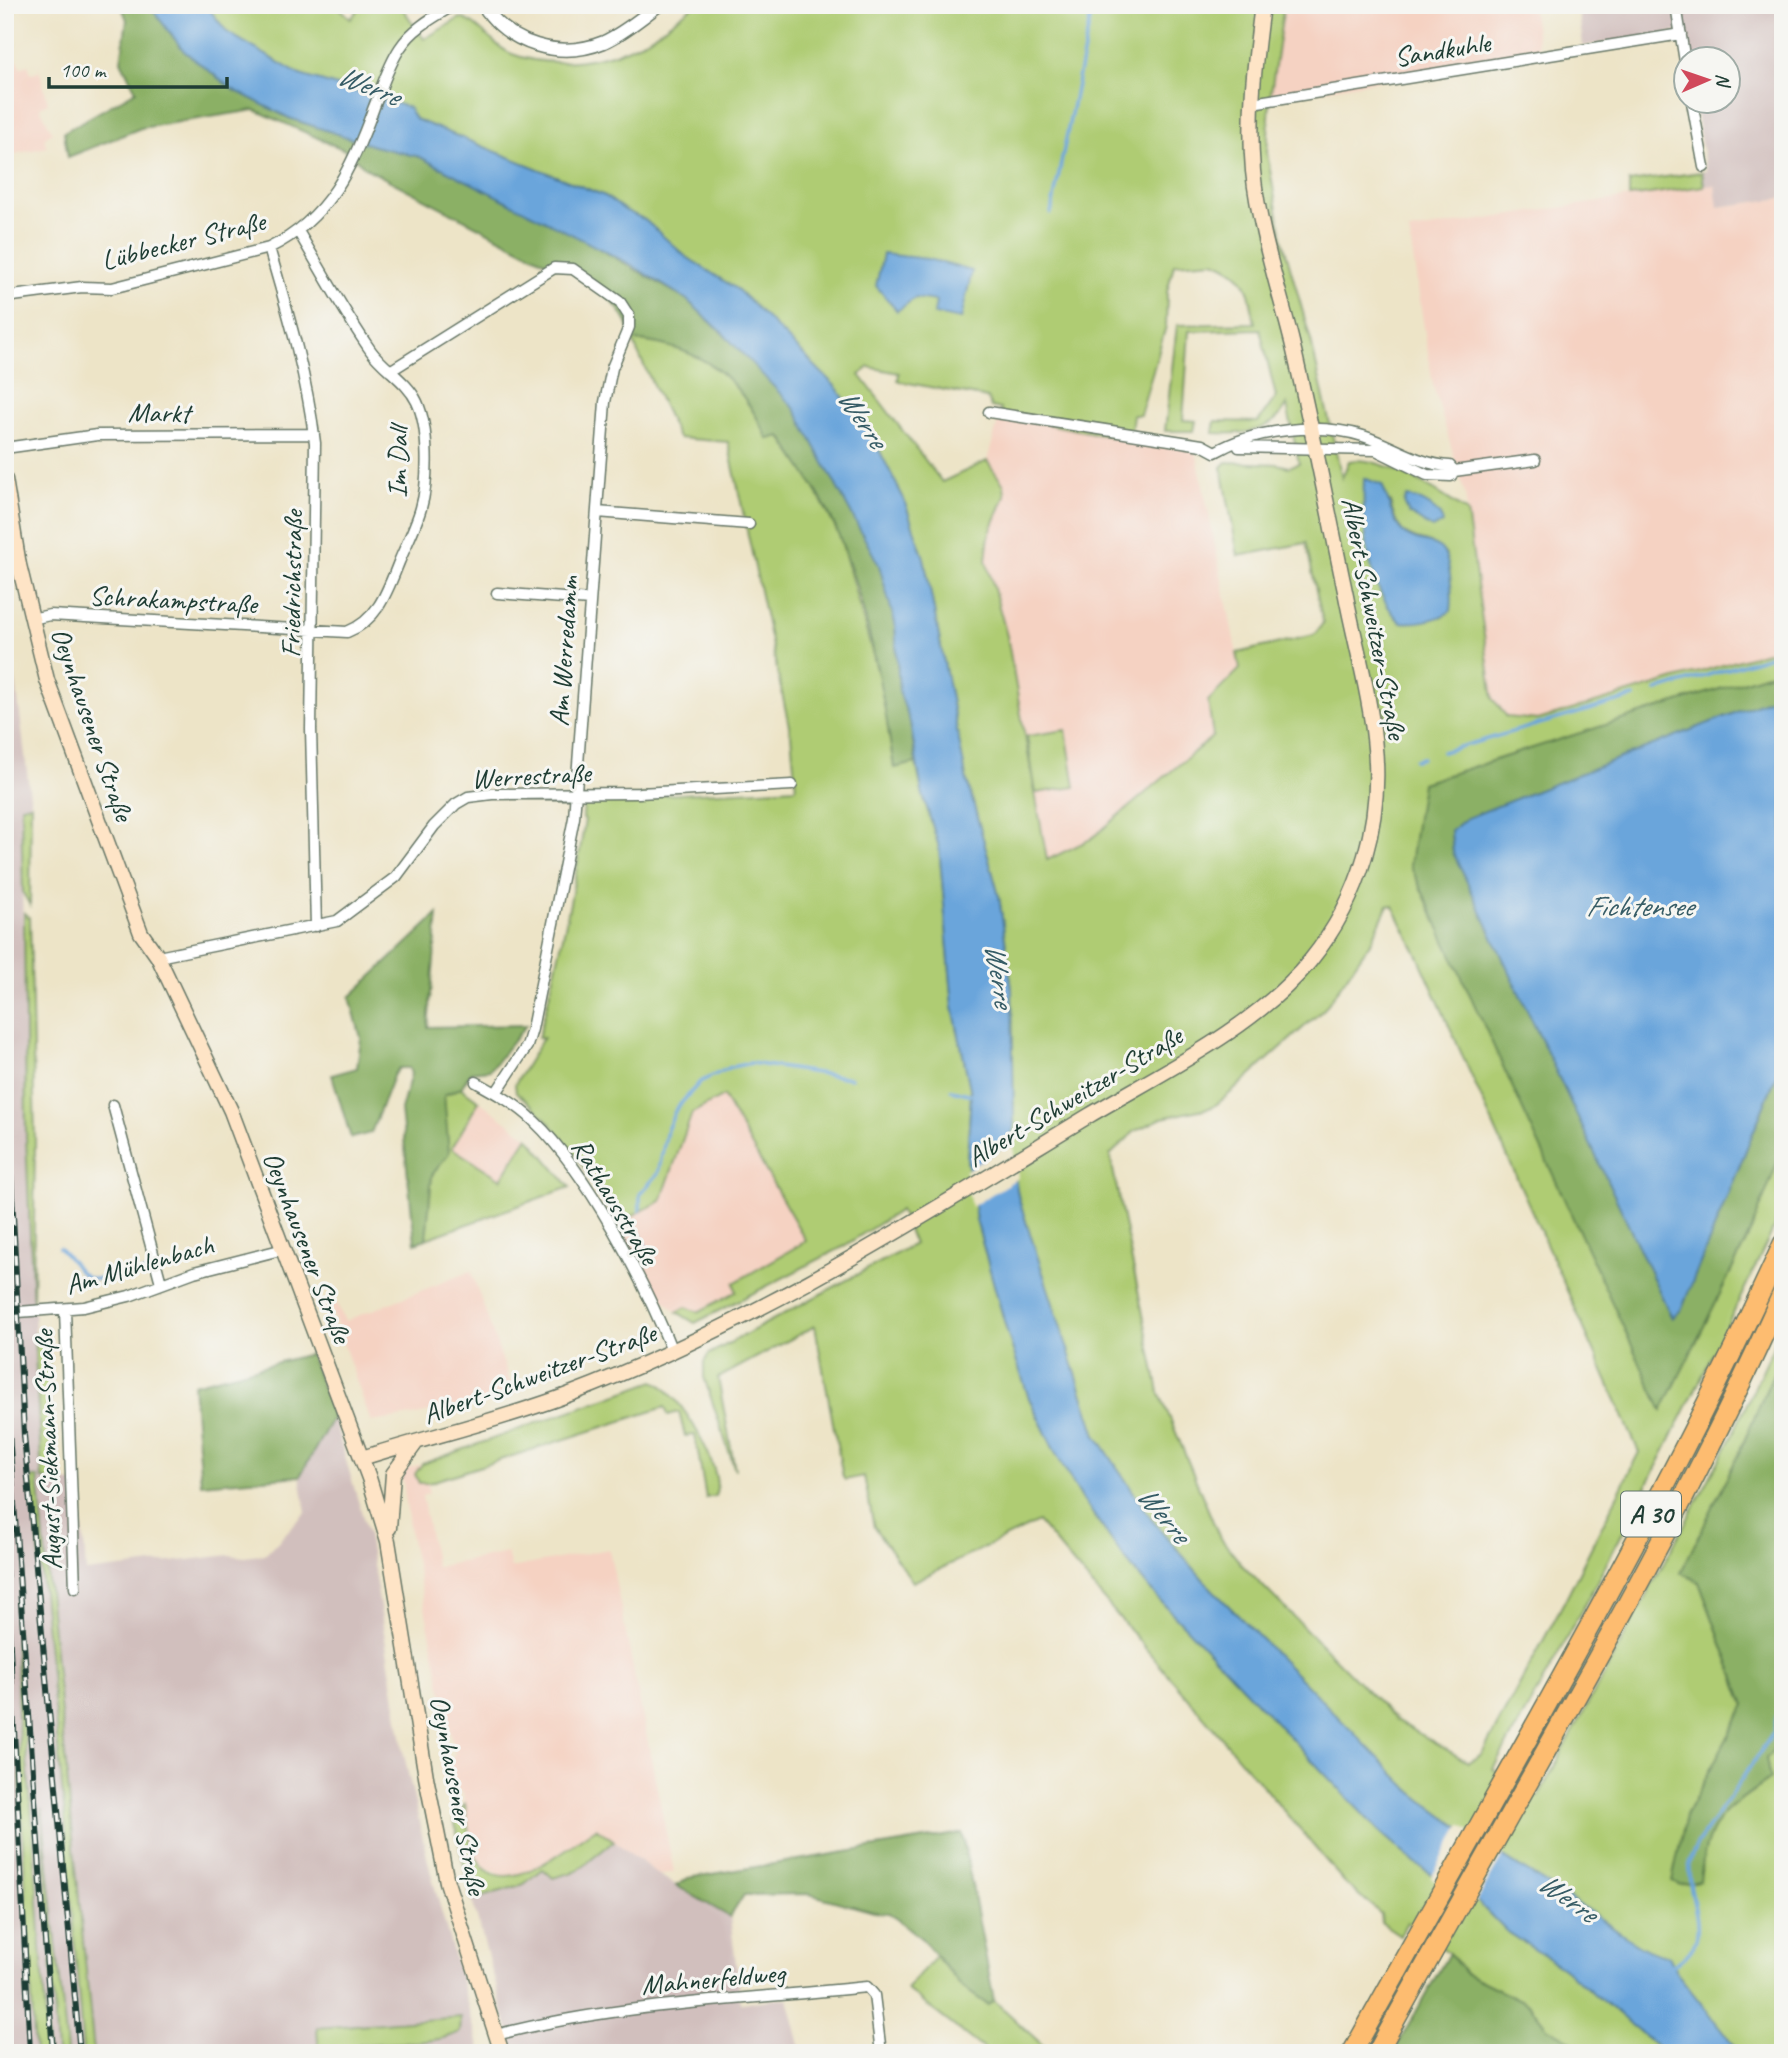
<svg xmlns="http://www.w3.org/2000/svg" width="1788" height="2058" font-family="Caveat,sans-serif">
	<style>
		.built { fill: #f5d2c2 }
		.industrial { fill: #d1bfbd }
		.green { fill: #afcc73; stroke: #678454; stroke-width: 2; fill-rule: evenodd }
		.forest { fill: #8bb065; stroke: #55764c; stroke-width: 2 }
		.water { fill: #6aa5db; stroke: #447188; stroke-width: 2 }
		.pier { fill: #ede4c7 }
		.lines { fill: none; stroke-linecap: round; stroke-linejoin: round }
		.stream { stroke: #6aa5db; stroke-width: 3.5 }
		.minor-casing { stroke: #677767; stroke-width: 13 }
		.tertiary-casing { stroke: #677767; stroke-width: 15 }
		.secondary-casing { stroke: #677767; stroke-width: 17 }
		.motorway-casing { stroke: #677767; stroke-width: 22 }
		.minor { stroke: #fff; stroke-width: 10 }
		.tertiary { stroke: #fff; stroke-width: 12 }
		.secondary { stroke: #fee4c6; stroke-width: 14 }
		.motorway { stroke: #fdbc70; stroke-width: 19 }
		.rail-casing { stroke: #1f3d34; stroke-width: 6 }
		.rail { stroke: #f6f6f2; stroke-width: 3.5; stroke-dasharray: 10; stroke-linecap: butt }
		.labels { text-anchor: middle; stroke-width: 6; stroke-linejoin: round; paint-order: stroke }
		.shield { fill: #f6f6f2; stroke: #60746d; stroke-width: 2 }
		.shield-label { font-size: 26px; font-weight: bold; fill: #1f3d34 }
		.street-label { font-size: 28px; fill: #1f3d34; stroke: #f6f6f2 }
		.water-label { font-size: 30px; font-style: italic; fill: #365c66; stroke: #f6f6f2 }
	</style>
	<rect width="100%" height="100%" fill="#f6f6f2"/>
	<filter id="ink" filterUnits="userSpaceOnUse"><feTurbulence type="fractalNoise" baseFrequency=".0143" numOctaves="2"/><feDisplacementMap in="SourceGraphic" scale="14" xChannelSelector="R" yChannelSelector="G"/><feConvolveMatrix kernelMatrix="1 2 1 2 8 2 1 2 1" color-interpolation-filters="sRGB"/></filter>
	<filter id="wash" filterUnits="userSpaceOnUse"><feTurbulence type="fractalNoise" baseFrequency=".00686" numOctaves="4" result="noise"/><feDisplacementMap in="SourceGraphic" scale="28" xChannelSelector="R" yChannelSelector="G"/><feGaussianBlur stdDeviation="1.57" result="paint"/><feColorMatrix in="noise" values="0 0 0 0 0 0 0 0 0 0 0 0 0 0 0 0 0 1.4 0 .05"/><feComposite in="paint" operator="in"/></filter>
	<g filter="url(#wash)">
		<rect width="100%" height="100%" fill="#ede4c7"/>
		<path class="built" d="M1284 5H1532L1539 53 1270 99Z
			M18 60 20 68 28 65 31 73 39 71 38 64 48 103 40 107 52 132 44 138 47 147 5 156V64Z
			M1715 184 1719 207 1783 198V647L1537 720 1507 717 1493 699 1465 494 1433 385 1409 231Z
			M1000 415 1196 451 1240 669 1208 701 1213 735 1091 839 1046 860 1020 709 986 560 989 535 1005 496 1004 485 987 461Z
			M723 1095 806 1242 734 1282 737 1291 698 1312 686 1307 677 1312 654 1291 616 1224 661 1201 692 1113Z
			M479 1101 528 1137 501 1179 452 1148Z
			M471 1271 514 1393 412 1416 371 1422 327 1298 333 1296 345 1321Z
			M422 1464 415 1474 419 1483H428L429 1493 422 1496 436 1567 507 1553 511 1568 609 1549 674 1872 659 1875 596 1828 531 1872 507 1877 484 1867 474 1853 463 1794 452 1784 442 1783 440 1765 450 1763 455 1754 411 1540 403 1481 399 1479 405 1469Z"/>
		<path class="industrial" d="M1578 5H1783V198L1718 207 1715 185 1704 186 1702 172 1706 171 1694 102H1728V60L1687 59 1683 31 1583 46Z
			M5 592 31 804 21 806 26 1138 42 1478 80 1483 86 1572 230 1555 245 1557 266 1554 306 1512 300 1476 333 1417 368 1534 404 1755 430 1870 481 2053H94L38 1478H32L65 1818 83 2053H5Z
			M614 1841 659 1875 730 1917 741 2003 788 1998 802 2053H515L472 1900 524 1884 543 1869 577 1871Z"/>
		<path class="green" d="M206 5H337L351 19 361 5H400L424 39 460 18C479 22 492 46 512 54 550 69 606 61 642 42 660 32 677 17 695 5H1284L1270 99 1267 153 1282 238 1311 341 1342 478 1349 461C1382 455 1440 493 1467 512L1493 699 1507 717 1538 720 1783 647V669L1422 783 1662 1410 1751 1231 1783 1148V1206L1770 1236C1684 1417 1594 1595 1493 1769L1538 1797 1729 1442 1783 1326V1351L1739 1453 1699 1582 1745 1706 1686 1815 1699 1881C1707 1819 1722 1812 1770 1779L1766 1759 1783 1737V2053H1740L1677 1973 1669 1957C1643 1954 1616 1929 1595 1915 1533 1875 1469 1838 1412 1792L1208 1585 1151 1519 1096 1435 1019 1200 1008 1142 1014 1129 1012 989 999 896 966 777 924 558 903 497 876 444 836 387 781 332 738 290 685 256 644 219 626 211 605 196 415 119 407 107 300 75 227 32ZM1214 261C1250 275 1248 289 1255 323L1177 325 1165 431H1194L1196 421 1183 420 1189 331 1260 329 1276 397 1258 422 1215 421 1213 433C1242 435 1273 432 1287 405L1299 463 1289 467 1277 464 1227 462 1222 467 1238 556 1306 543 1323 623 1314 635 1237 653 1240 669 1208 701 1213 736 1091 839 1047 860 1007 636 986 560 989 535 1005 496 1004 485 987 461 942 482 860 375 869 367 899 373 898 381 987 398 991 407 1001 409 1000 415 1130 440 1133 415H1140L1166 326 1167 292 1174 264ZM1390 501C1400 554 1427 529 1446 555L1444 616 1400 622ZM1388 905 1393 906 1419 958 1639 1452 1565 1600 1482 1754 1468 1762 1396 1720 1242 1565 1219 1536 1159 1392 1110 1155 1135 1131 1162 1118 1213 1107 1234 1090 1325 1008 1372 940Z
			M1702 172 1704 186 1629 197V182Z
			M632 340C703 347 738 375 768 439L780 436 811 481 840 537 882 688 894 768 916 763 922 792 939 847 953 1007 971 1093 967 1159 976 1220 1008 1335 1029 1398 1055 1452 1083 1500 1125 1559 1156 1596 1378 1830 1417 1865 1477 1901 1505 1930 1563 1968 1665 2053H1586L1547 2027 1529 2004 1465 1973 1449 1953 1407 1922 1400 1935 1382 1923 1381 1914 1346 1884 1038 1522 913 1582 874 1527 864 1476 845 1480 843 1477 815 1326 718 1378 735 1470 704 1377V1362L709 1354 914 1244 900 1210 841 1248 695 1323 677 1312 686 1307 698 1312 736 1292 734 1283 806 1241 723 1096 692 1113 661 1201 616 1224C589 1173 563 1128 516 1092L515 1084 543 1038H538C558 966 573 894 585 820L583 819 584 799 796 788 791 735 728 442 678 438Z
			M1066 730 1075 787 1036 793 1027 736Z
			M31 804 30 905 23 893 21 806Z
			M24 913 30 918 35 1140 33 1306 26 1138Z
			M461 1088 479 1101 452 1148 501 1179 528 1137 570 1187 426 1239 432 1175 448 1153 444 1095Z
			M34 1334 44 1335 48 1343 52 1480 42 1479Z
			M654 1381C678 1390 727 1472 715 1496L706 1498 695 1435 685 1436 679 1412 668 1415 665 1407 428 1483H419L415 1474 422 1464Z
			M32 1478H38L94 2053H83L65 1818Z
			M15 1625 33 1828 48 2053H35L22 1829Z
			M465 1804C467 1819 468 1838 474 1852 497 1910 567 1847 596 1828L614 1841 577 1871 553 1878 543 1869 524 1884 472 1900 454 1819Z
			M42 1809 65 2028 67 2053H57Z
			M936 1956 961 1986 988 2005 994 2000 1051 2053H989L906 1989Z
			M461 2017 460 2032C429 2046 393 2042 359 2045L351 2053H319L317 2028Z"/>
		<path class="forest" d="M121 5H149L184 51 232 89 289 118 374 146 420 157 577 236 686 299 752 361 795 409 879 565 895 623 899 691 910 722 916 763 894 768C883 691 868 611 840 538 826 502 802 468 781 436L768 439C738 375 703 347 632 340 630 309 583 270 554 266L367 169 345 150 255 110 141 128 68 157 64 132 136 91 121 61 127 20Z
			M1783 669V694L1467 818 1451 831 1453 852 1672 1318 1681 1310 1783 1059V1148L1751 1231 1662 1411 1410 865 1422 783Z
			M438 914 428 1027 526 1025 490 1070 471 1072 461 1088 444 1095 449 1153 432 1175 426 1239 415 1243 401 1110 411 1074 409 1068H399L394 1074 371 1133 351 1138 332 1075 357 1068 361 1038 350 997Z
			M1783 1351V1737L1766 1759 1770 1779C1722 1812 1707 1819 1700 1881L1680 1885 1672 1881 1686 1815 1745 1705 1699 1582 1681 1572 1739 1453Z
			M310 1354 333 1417 300 1476 201 1484 193 1384Z
			M962 1833 994 2000 988 2005 961 1986 922 1939 889 1913 874 1912 809 1894 744 1895 730 1917 677 1886 688 1878Z
			M1449 1953 1465 1973 1529 2004 1547 2027 1572 2041 1573 2053H1393Z"/>
		<path class="water" d="M149 5H206L227 32 300 75 408 107 415 119 605 196 626 211 644 219 685 256 738 290 781 332 836 387 876 444 903 497 924 558 966 777 999 896 1012 989 1014 1129 1008 1142 1019 1200 1096 1435 1151 1519 1208 1585 1412 1792C1469 1838 1533 1875 1595 1915 1616 1929 1643 1954 1669 1956L1677 1973 1740 2053H1665L1563 1968 1505 1930 1477 1901 1417 1865 1378 1830 1156 1596 1125 1559 1083 1500 1055 1452 1029 1398 1008 1335 976 1220 967 1159 971 1093 953 1007 939 847 922 792 910 722 899 691 895 623 879 565 795 409 721 331 686 299 630 264 420 157 374 146 289 118 232 89 184 51Z
			M883 254 928 259 972 271 961 319 934 314 936 301 915 298 897 311 876 286Z
			M1364 478 1382 485C1390 501 1391 522 1405 534 1415 543 1430 540 1440 548 1451 557 1453 598 1451 611 1438 620 1415 624 1400 622 1366 586 1362 525 1364 478Z
			M1407 497C1420 498 1442 510 1443 524L1432 528 1409 514 1404 503Z
			M1783 694V1059L1681 1310 1672 1318 1453 852 1451 831 1467 818Z"/>
		<path class="pier" d="M1012 1142 1018 1178 971 1207 965 1171Z
			M1461 1825 1504 1854 1475 1904 1431 1878Z"/>
		<g class="lines">
			<path class="stream" d="M1051 213 1093 5
				M1656 691 1783 652
				M1442 752 1634 697
				M1415 760 1422 758
				M951 1090 973 1095
				M640 1211V1194L658 1174 667 1130 676 1109 700 1082 731 1067 751 1063 851 1078
				M640 1235 648 1251
				M59 1248C85 1272 76 1284 116 1277
				M135 1274 152 1271
				M1671 1966C1719 1942 1686 1902 1689 1865 1690 1858 1695 1850 1697 1844L1774 1732 1783 1681"/>
		</g>
	</g>
	<g filter="url(#ink)">
		<g class="lines">
			<defs>
				<path id="minor" d="M1676 5 1686 68
					M1692 102 1704 167
					M1252 103 1681 34
					M269 248C288 313 307 376 315 443L311 729 316 926
					M5 297 82 287 112 288 269 248C329 219 353 166 374 107 382 87 388 66 400 48 413 28 434 17 454 5
					M390 371 554 268 573 269 620 302 629 316V327L612 368 605 402 574 818 532 1029 527 1046 496 1093
					M989 412 1202 445 1215 452C1255 429 1319 422 1363 436 1392 445 1419 465 1450 466L1454 471
					M1239 447 1376 450 1427 475 1451 476 1454 471 1535 460
					M5 448 97 435 314 434
					M597 512 749 524
					M497 593 590 600
					M31 619 50 615 347 632C378 620 387 592 399 562 406 545 416 526 421 508 429 480 429 428 417 402 407 381 384 369 371 351 344 313 322 271 298 231
					M158 957 337 921 396 877 434 826 456 804 468 797 492 794 639 793 792 785
					M476 1082C496 1093 518 1105 534 1121 587 1171 645 1283 672 1351
					M113 1105 161 1283
					M65 1310 75 1588
					M5 1313 84 1307 129 1296 194 1272 284 1249
					M496 2035C617 2003 743 2000 867 1987L874 1995 881 2053"/>
				<path id="tertiary" d="M483 5C509 45 560 60 604 42 624 33 641 18 659 5"/>
				<path id="secondary" d="M5 479 19 565 47 680 141 933 158 957 231 1111 369 1478 388 1541 426 1777 447 1882 502 2053
					M362 1458C431 1436 502 1420 570 1394 755 1324 922 1217 1090 1115 1163 1072 1256 1027 1310 961 1361 898 1384 819 1374 738 1369 690 1355 643 1346 596 1328 511 1312 427 1292 342 1278 286 1259 229 1253 171 1248 115 1255 60 1262 5
					M389 1528 393 1474 415 1444"/>
				<path id="motorway" d="M1352 2053C1500 1785 1656 1523 1783 1244
					M1377 2053C1514 1801 1666 1555 1783 1292"/>
			</defs>
			<use href="#minor" class="minor-casing"/>
			<use href="#tertiary" class="tertiary-casing"/>
			<use href="#secondary" class="secondary-casing"/>
			<use href="#motorway" class="motorway-casing"/>
			<use href="#minor" class="minor"/>
			<use href="#tertiary" class="tertiary"/>
			<use href="#secondary" class="secondary"/>
			<use href="#motorway" class="motorway"/>
			<defs>
				<path id="rail" d="M5 814 9 896 5 1019
					M5 1020 6 1064
					M5 1055 24 1435 80 2053
					M5 1377 53 2053
					M5 1548 30 2053"/>
			</defs>
			<use href="#rail" class="rail-casing"/>
			<use href="#rail" class="rail"/>
		</g>
	</g>
	<g class="labels">
		<rect class="shield" x="1621" y="1491.5" width="60" height="45" rx="5"/>
		<g class="shield-label">
			<text x="1651" y="1523">A 30</text>
		</g>
		<g class="street-label">
			<text transform="translate(1442 49) rotate(-9)" y="10">Sandkuhle</text>
			<text transform="translate(183 240) rotate(-14)" y="10">Lübbecker Straße</text>
			<text transform="translate(159 412) rotate(1)" y="10">Markt</text>
			<text transform="translate(397 462) rotate(-89)" y="10">Im Dall</text>
			<text transform="translate(291 584) rotate(-89)" y="10">Friedrichstraße</text>
			<text transform="translate(173 599) rotate(3)" y="10">Schrakampstraße</text>
			<text transform="translate(1375 618) rotate(79)" y="10">Albert-Schweitzer-Straße</text>
			<text transform="translate(563 651) rotate(-86)" y="10">Am Werredamm</text>
			<text transform="translate(93 724) rotate(71)" y="10">Oeynhausener Straße</text>
			<text transform="translate(531 775) rotate(-3)" y="10">Werrestraße</text>
			<text transform="translate(1074 1096) rotate(-31)" y="10">Albert-Schweitzer-Straße</text>
			<text transform="translate(616 1201) rotate(59)" y="10">Rathausstraße</text>
			<text transform="translate(308 1247) rotate(69)" y="10">Oeynhausener Straße</text>
			<text transform="translate(139 1264) rotate(-16)" y="10">Am Mühlenbach</text>
			<text transform="translate(539 1373) rotate(-20)" y="10">Albert-Schweitzer-Straße</text>
			<text transform="translate(47 1450) rotate(-92)" y="10">August-Siekmann-Straße</text>
			<text transform="translate(459 1795) rotate(79)" y="10">Oeynhausener Straße</text>
			<text transform="translate(713 1978) rotate(-5)" y="10">Mahnerfeldweg</text>
		</g>
		<g class="water-label">
			<text transform="translate(369 85) rotate(22)" y="10">Werre</text>
			<text transform="translate(863 418) rotate(56)" y="10">Werre</text>
			<text x="1639" y="916">Fichtensee</text>
			<text transform="translate(1000 975) rotate(81)" y="10">Werre</text>
			<text transform="translate(1164 1514) rotate(50)" y="10">Werre</text>
			<text transform="translate(1568 1897) rotate(35)" y="10">Werre</text>
		</g>
	</g>
	<rect width="1788" height="2058" fill="none" stroke="#f6f6f2" stroke-width="28"/>
	<g transform="translate(1707 80) rotate(88)"><circle r="33" fill="#f6f6f2" stroke="#a0aca6" stroke-width="2"/>
	<path d="M0-5L12 26L0 18L-12 26Z" fill="#d1495b"/>
	<text y="-10" font-size="19" font-weight="bold" text-anchor="middle" fill="#1f3d34">N</text>
	</g>
	<path d="M49 77v10h178v-10" fill="none" stroke="#1f3d34" stroke-width="3.5"/>
	<text x="60" y="77" font-size="21" fill="#1f3d34" stroke="#f6f6f2" stroke-width="5" paint-order="stroke">100 m</text>
</svg>
